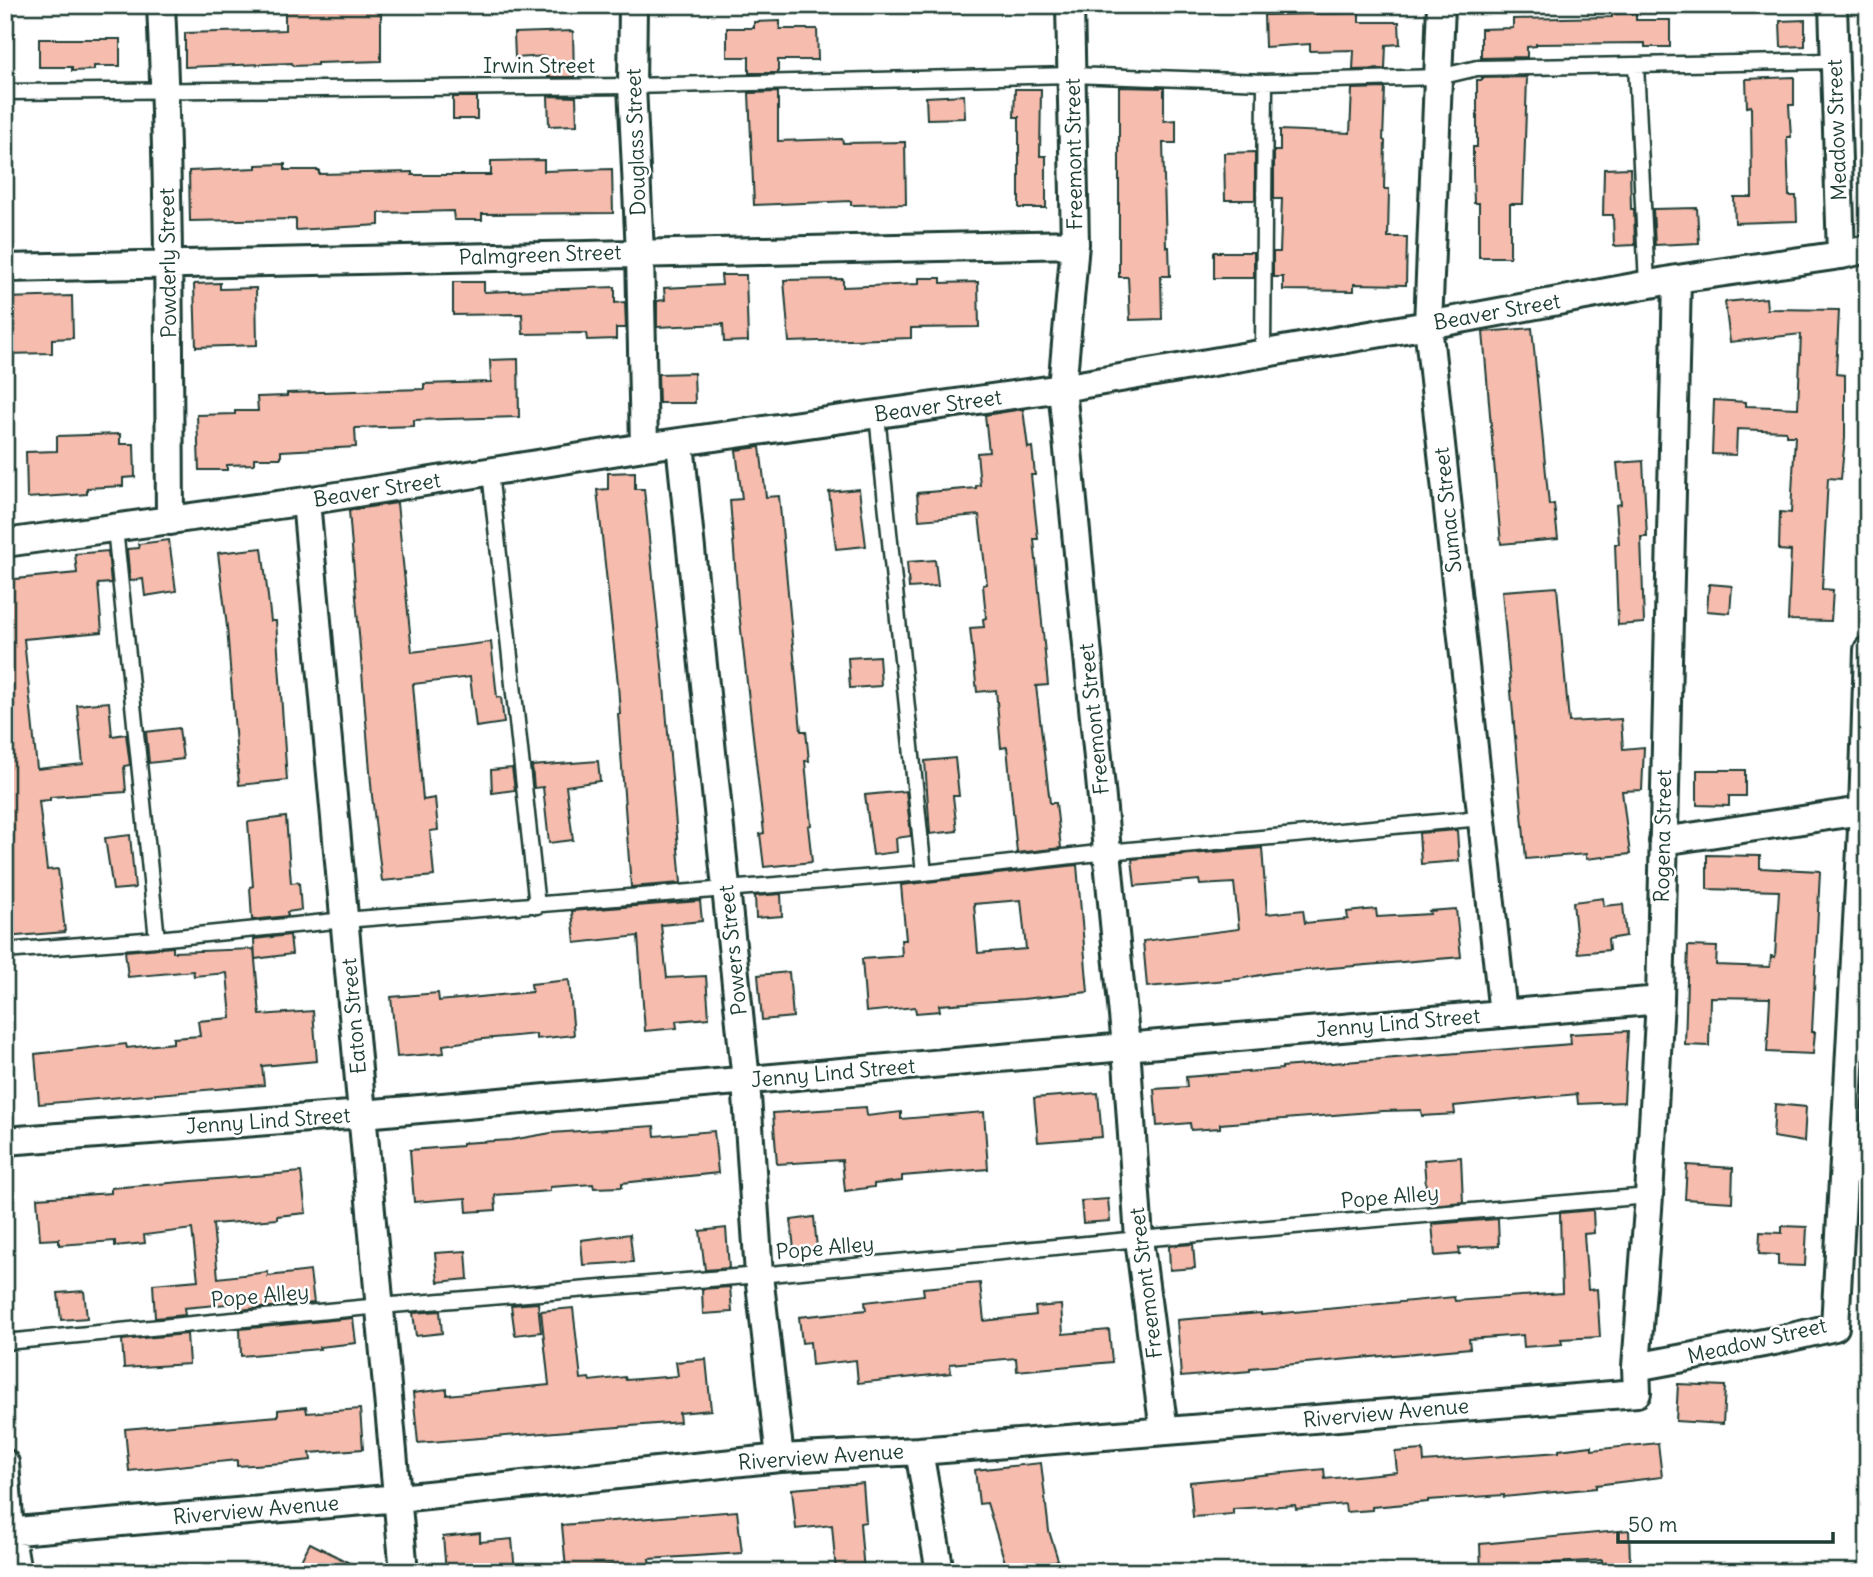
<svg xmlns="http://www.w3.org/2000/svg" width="1873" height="1577" font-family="Delius,sans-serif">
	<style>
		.building { fill: #f6bcae; stroke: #1f3d34; stroke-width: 2; fill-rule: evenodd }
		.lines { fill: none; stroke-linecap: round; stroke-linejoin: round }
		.service-casing { stroke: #1f3d34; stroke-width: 19 }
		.minor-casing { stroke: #1f3d34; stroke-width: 32 }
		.service { stroke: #fff; stroke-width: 14 }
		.minor { stroke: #fff; stroke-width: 26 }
		.labels { text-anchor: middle; stroke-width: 5; stroke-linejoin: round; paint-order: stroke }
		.street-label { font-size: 21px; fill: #1f3d34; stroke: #fff }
	</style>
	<rect width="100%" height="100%" fill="#fff"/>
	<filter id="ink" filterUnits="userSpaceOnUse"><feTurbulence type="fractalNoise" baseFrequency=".0143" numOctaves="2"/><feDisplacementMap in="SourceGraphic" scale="14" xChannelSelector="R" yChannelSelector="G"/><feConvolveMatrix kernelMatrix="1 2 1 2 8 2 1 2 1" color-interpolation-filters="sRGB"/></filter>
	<g filter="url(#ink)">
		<path class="building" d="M285 5H381V61L317 63V65L293 66 292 63 185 67V33L285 30Z
			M1359 13V22H1399L1400 44 1386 45 1385 69 1353 70 1354 50 1310 51V44L1265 47 1264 15Z
			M1636 13V20H1670V47H1645V43L1536 44V46L1527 47V57L1481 58V29L1513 28V19L1612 17V14Z
			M1805 20V46L1781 47 1780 21Z
			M780 21V29H817L818 60H778V73H749V57H727V28H754V22Z
			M573 31 574 77H548L547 56 515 58 514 33Z
			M39 39H120V66H94V70L72 71V67H39Z
			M1527 77 1523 204H1510V257H1479V203H1474L1473 174V147H1477V80H1482V78Z
			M1794 77V105H1789L1791 137H1787L1789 196H1796L1797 221 1735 223 1734 197H1752L1751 106 1747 107 1746 79Z
			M1119 87 1164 88V121L1176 120V143H1163L1166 247H1169L1170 276H1161L1162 319 1130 320 1128 277H1119Z
			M1385 88 1383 140 1385 141 1384 189H1389L1388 237H1407L1406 285 1354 284V291L1283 290V277H1273V252H1280L1282 199H1274V151H1280V130L1350 133 1352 89Z
			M1015 89H1041L1040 156H1046V208H1019V117H1014Z
			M778 92V141L842 139 843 143 905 142 906 204 851 205V201L754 205 749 93Z
			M964 95 965 118 927 119 926 97Z
			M548 96 576 97 577 125 549 126Z
			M453 97H477V119H453Z
			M1255 152V200H1225L1224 153Z
			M544 160V171L612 169 613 213 482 214V220H454L453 211 379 213V225L296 230V219L190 221 189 171 256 168V165L285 164V170H319V174L412 172V175H491V161Z
			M1630 168 1631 209H1634L1635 245 1614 246 1613 215H1603L1604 169Z
			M1697 208 1699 243 1655 245 1653 209Z
			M1214 252H1254V278H1214Z
			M721 275H746L748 341 724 342 723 324 657 327V301L665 300 664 288 722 285Z
			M919 278H941V283L978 282 979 327 911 328V338L789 342 784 280 843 279V287L919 284Z
			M453 282H484V292L615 287V303L625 302 626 328H616V339L587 340 586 333 523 334 522 314 453 315Z
			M220 283V289L256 288 257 345 196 347 194 284Z
			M72 296 73 338 52 339V353L5 354V298Z
			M1766 298 1767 309 1839 310 1836 374 1845 375V438L1841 479 1828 478 1822 589 1833 590 1831 621 1788 620 1791 551 1779 550 1780 512 1791 513 1795 436H1786V431L1737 429 1736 455 1712 454 1714 400 1746 402V406L1798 408 1801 334 1730 342 1725 302Z
			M1532 328 1549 505 1554 504 1558 539 1501 544 1483 332Z
			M518 359 519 417 414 420V426L355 428 356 447 281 451V458H254V464L227 465V470H199L197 415 235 414V411H258L257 397 287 396V393L424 389V384L491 382 490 360Z
			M694 373 695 403H659L658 374Z
			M1023 409 1028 448 1032 447 1035 475H1031L1038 539H1034L1048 685 1036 686 1050 803H1056L1061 848 1017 853 1007 747 1001 748 996 690 977 692 970 628 984 627 983 619 986 618 983 585 987 584 979 515 919 520 917 493 976 488V486L980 485 977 453 989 452 985 415Z
			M120 434V444H134L135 477 123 478V486L87 488V494L27 498 26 452 57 451V436Z
			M760 447 766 497 779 496 801 731H806L809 761H805L811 825 808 826 812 862 764 867 760 834 764 833 738 603 730 500 742 499 736 450Z
			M1643 461 1647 537H1641L1644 623 1618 625 1615 544H1619L1616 505 1621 504 1617 463Z
			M635 472V489H644L663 675 681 883 631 887 618 714H620L618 684 597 490 608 489V473Z
			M859 489 866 546 836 549 829 492Z
			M397 503 412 652 491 642 497 697H501L504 723 476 727 470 677 413 684 423 800 435 798 438 830 430 831 434 876 382 881 372 796 349 510Z
			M169 540 176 591 145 596 143 579 130 581 127 549 139 548 138 544Z
			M262 548 271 621H276L287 780 239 785 227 627 218 553Z
			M108 551 111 583 98 584 102 632 24 639 37 769 83 764 77 705 109 702 112 736 126 734 130 765 124 766 126 792 50 797V800L39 801 47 870 58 869 65 932 5 937V580L77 573 75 554Z
			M935 560 938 586 909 588 907 562Z
			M1709 584 1732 586 1730 613 1707 611Z
			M1557 587 1569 722 1621 719 1623 749 1644 747 1642 790 1622 791 1630 854 1586 859V854L1526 859 1502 591Z
			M879 656 881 686 850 688 848 658Z
			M179 728 183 759 149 763 146 732Z
			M955 758 959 796H953L957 831 930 834 925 761Z
			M598 761 600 781 566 786 573 840 549 843 543 787 534 788 532 766Z
			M512 768 515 790 492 793 491 770Z
			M1697 770H1745V796H1729V806L1697 805Z
			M906 791 911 836 896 838 897 852 873 855 865 795Z
			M286 817 291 883 299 882 301 910 287 912 288 916 252 920 250 887 253 886 248 822Z
			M1457 830 1459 861 1421 864 1419 833Z
			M130 835 135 888 113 890 105 838Z
			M1262 848 1267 914 1303 910 1305 923 1348 919 1347 912 1376 909 1377 917 1430 914 1429 911 1456 909 1461 957 1272 973 1239 979 1147 987 1143 941 1239 929 1234 883 1200 885 1199 880 1135 886 1132 859Z
			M1707 855 1760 856V868L1820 871 1812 1032H1815L1813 1054 1767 1052 1770 998 1710 997 1709 1046 1685 1045 1688 946 1717 947 1716 965 1770 967 1771 956 1775 957 1779 891 1707 889Z
			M1077 865 1088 992 1023 999 939 1005 940 1011 916 1013 915 1007 866 1012 862 959 902 956 901 940H906L901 885ZM1021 900 1026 949 978 953 974 904Z
			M781 894 782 916 756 918 755 896Z
			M1603 898 1604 906 1623 904 1626 936 1608 939 1609 950 1578 953 1573 902Z
			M700 901 702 921 661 925 667 978 706 976 709 1018 676 1021 677 1028 645 1031 638 936 575 943 572 911Z
			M290 935 292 954 255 959 254 939Z
			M173 947V952L254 949 260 1015 313 1011 317 1061 262 1066 264 1085 39 1104 35 1054 126 1044 127 1048 173 1043V1038L200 1036 198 1021 231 1018 227 973 194 976 193 971 128 977 125 951Z
			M789 972 793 1017 762 1020 758 975Z
			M569 980 574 1035 536 1039V1034L483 1039 443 1045 444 1053 397 1057 391 997 438 993 439 1001 532 992 531 984Z
			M1628 1031 1624 1102 1578 1104 1577 1094 1454 1106 1455 1114 1422 1116 1421 1110 1383 1111 1220 1124V1128L1191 1130 1190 1123 1157 1126 1154 1089 1187 1087 1186 1077 1282 1069V1067L1571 1044 1570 1034Z
			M1098 1093 1102 1137 1038 1142 1034 1098Z
			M1775 1104 1806 1107 1804 1142 1773 1137Z
			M866 1107 867 1116 901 1112V1119L984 1112 988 1169 902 1176V1181L874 1184V1187L845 1191 842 1160 777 1164 773 1113Z
			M654 1126 655 1136 714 1131 718 1173 622 1183V1187L594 1188 593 1184 550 1187V1191L495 1195 496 1210 467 1212 466 1198 414 1202 410 1150 462 1146V1143L511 1140 551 1133Z
			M1461 1157 1463 1202 1430 1205 1429 1187H1426L1424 1160Z
			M1687 1165 1733 1168 1732 1202 1685 1199Z
			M301 1172 306 1213 277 1216V1219L213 1224 218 1278 268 1272V1276L310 1271 314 1303 238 1310V1303L184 1308 185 1315 155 1318 153 1284 198 1280 192 1229 144 1235 145 1243 115 1246V1241L59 1245V1239L40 1240 37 1198 111 1193V1188Z
			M1108 1199 1110 1221 1083 1223 1081 1201Z
			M1593 1210 1594 1233 1584 1234 1588 1290 1597 1289 1600 1337 1561 1339 1562 1344 1524 1347 1523 1335 1469 1339 1470 1348 1250 1368V1371L1181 1377 1177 1320 1261 1313V1315L1454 1297 1455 1301 1562 1293 1560 1213Z
			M814 1217 817 1248 794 1250 791 1220Z
			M1498 1219 1499 1246 1459 1248 1460 1254 1435 1256 1432 1224Z
			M1782 1226 1807 1227 1805 1266 1778 1265V1255L1759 1254 1760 1232 1782 1233Z
			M726 1228 729 1268 705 1270 700 1231Z
			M630 1234 633 1262 583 1265 581 1240Z
			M1193 1244 1195 1268 1170 1270 1169 1246Z
			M466 1251 468 1279 438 1282 435 1253Z
			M980 1283 984 1321 1036 1315 1035 1307 1061 1305 1063 1334 1109 1330 1112 1362 1017 1371 1016 1358 950 1364 951 1373 858 1383 856 1360 812 1365 810 1342 802 1343 799 1317 866 1310 865 1302 924 1295 923 1288Z
			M730 1287 732 1312 703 1314 702 1289Z
			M84 1291 87 1318 61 1320 58 1293Z
			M538 1303 541 1332 515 1335 511 1305Z
			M573 1308 581 1379 589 1378 590 1381 625 1377 626 1380 678 1376 676 1362 706 1359 711 1410 679 1413 680 1422 418 1443 413 1393 447 1389V1395L549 1385 541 1311Z
			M440 1311 442 1333 416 1336 413 1313Z
			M353 1318 356 1343 319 1347 320 1349 241 1356 240 1329Z
			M187 1334 189 1364 124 1368 122 1340Z
			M1678 1384 1725 1386 1723 1424 1676 1421Z
			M306 1407 307 1413 360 1409 363 1449 310 1453 311 1460 283 1463 237 1466V1460L129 1471 125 1429 278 1416V1410Z
			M1658 1443 1662 1477 1596 1485V1488L1504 1497V1495L1428 1500V1502L1372 1507V1510L1346 1512 1345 1504 1296 1509 1295 1505 1233 1509V1514L1193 1517 1190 1482 1324 1469 1325 1479 1397 1472 1395 1452 1423 1450 1424 1462 1559 1452V1450L1592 1446V1450Z
			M1041 1463 1049 1531 1058 1560 1021 1572H1008L987 1503 979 1504 975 1470Z
			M863 1483 866 1522 860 1523 864 1572H836L832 1525 796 1529 792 1489Z
			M737 1511 742 1553 649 1559 650 1567 612 1571V1565L566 1569 562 1525Z
			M1629 1530 1630 1562 1602 1564V1560L1510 1566V1572H1481L1480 1544Z
			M480 1533V1542L512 1539 515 1572H446L443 1537Z
			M310 1543 367 1572H295Z"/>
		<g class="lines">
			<defs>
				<path id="service" d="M1636 65 1647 284
					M5 92 632 86 1072 75 1265 82 1439 77 1477 68 1834 61
					M1263 352 1265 82
					M490 472 537 906
					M115 528 157 939
					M924 873 1107 852 1482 818
					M5 951 157 939 345 920 924 873 877 415
					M5 1342 380 1306 759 1275 1139 1239 1649 1196"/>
				<path id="minor" d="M161 5C169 177 169 349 170 521
					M633 5 632 86 640 253 644 447
					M1070 5 1075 244 1062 388 1126 1046 1139 1239 1164 1431
					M1441 5 1428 325 1503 1014
					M1833 5 1841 255
					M5 268 1075 244
					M680 443 746 1081 759 1275 780 1458
					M306 501 404 1572
					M5 543 306 501 644 447 1062 388 1428 325 1677 279 1841 255 1868 249
					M1663 841 1868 810
					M5 1141 363 1114 1660 1000
					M1636 1367 1774 1341 1835 1327 1863 811 1868 650
					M919 1451 940 1572
					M5 1463 10 1532 17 1572
					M5 1532 399 1498 780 1458 919 1451 1637 1393 1636 1367 1649 1196 1660 1000 1677 279"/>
			</defs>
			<use href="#service" class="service-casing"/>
			<use href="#minor" class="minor-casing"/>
			<use href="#service" class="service"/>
			<use href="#minor" class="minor"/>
		</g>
	</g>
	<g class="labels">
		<g class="street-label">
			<text x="539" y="73">Irwin Street</text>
			<text transform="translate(1837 130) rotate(-92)" y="7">Meadow Street</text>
			<text transform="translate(636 142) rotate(-92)" y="7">Douglass Street</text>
			<text transform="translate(1074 154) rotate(-91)" y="7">Freemont Street</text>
			<text transform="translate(540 255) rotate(-2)" y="7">Palmgreen Street</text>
			<text transform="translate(168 263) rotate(-91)" y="7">Powderly Street</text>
			<text transform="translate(1497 312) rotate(-10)" y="7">Beaver Street</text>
			<text transform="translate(938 406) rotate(-8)" y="7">Beaver Street</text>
			<text transform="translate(377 490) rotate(-9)" y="7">Beaver Street</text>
			<text transform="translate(1448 510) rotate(-96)" y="7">Sumac Street</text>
			<text transform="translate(1094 719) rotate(-96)" y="7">Freemont Street</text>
			<text transform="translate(1663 836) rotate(-89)" y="7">Rogena Street</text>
			<text transform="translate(733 950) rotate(-96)" y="7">Powers Street</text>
			<text transform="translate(354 1016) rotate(-95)" y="7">Eaton Street</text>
			<text transform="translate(1398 1023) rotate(-5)" y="7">Jenny Lind Street</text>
			<text transform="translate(833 1073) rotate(-5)" y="7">Jenny Lind Street</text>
			<text transform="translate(268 1121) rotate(-4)" y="7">Jenny Lind Street</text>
			<text transform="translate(1390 1197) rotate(-5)" y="7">Pope Alley</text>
			<text transform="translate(825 1248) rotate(-5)" y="7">Pope Alley</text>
			<text transform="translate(1146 1283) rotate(-97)" y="7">Freemont Street</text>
			<text transform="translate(260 1296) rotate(-5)" y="7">Pope Alley</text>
			<text transform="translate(1757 1341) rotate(-13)" y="7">Meadow Street</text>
			<text transform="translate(1386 1413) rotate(-5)" y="7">Riverview Avenue</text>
			<text transform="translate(821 1457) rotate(-4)" y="7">Riverview Avenue</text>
			<text transform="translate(256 1510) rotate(-5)" y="7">Riverview Avenue</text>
		</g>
	</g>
	<rect width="1873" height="1577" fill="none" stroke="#fff" stroke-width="28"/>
	<rect x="14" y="14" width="1845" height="1549" fill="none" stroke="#1f3d34" stroke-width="2.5" filter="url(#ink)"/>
	<path d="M1618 1532v10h215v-10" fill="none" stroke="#1f3d34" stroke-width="3.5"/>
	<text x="1628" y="1532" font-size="21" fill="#1f3d34" stroke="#ffffff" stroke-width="5" paint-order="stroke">50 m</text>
</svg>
